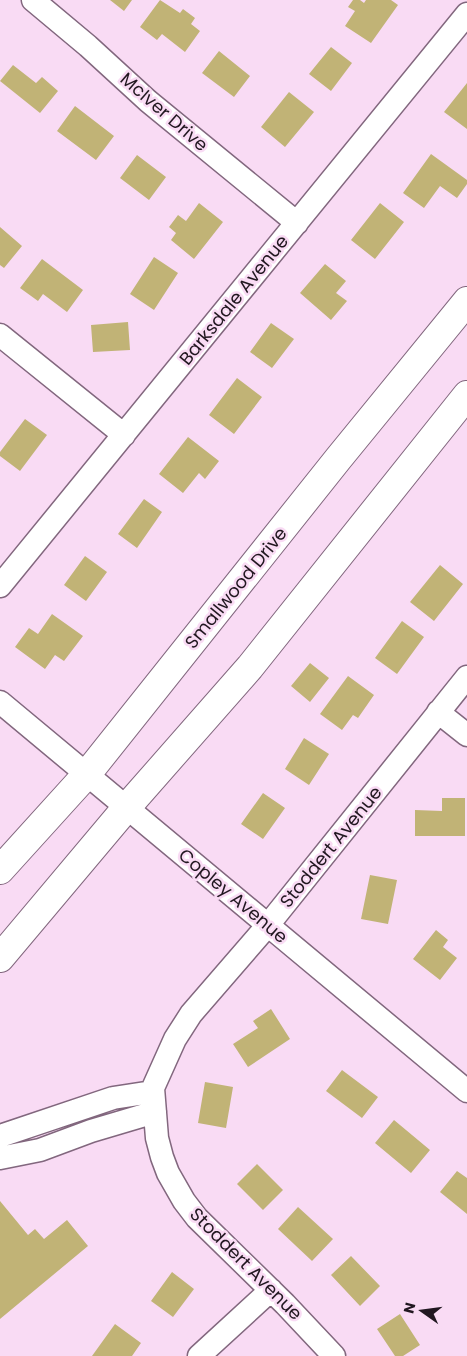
<svg xmlns="http://www.w3.org/2000/svg" width="467" height="1356" font-family="Poppins,sans-serif">
	<style>
		.building { fill: #c1b376 }
		.lines { fill: none; stroke-linecap: round; stroke-linejoin: round }
		.minor-casing { stroke: #82677e; stroke-width: 25 }
		.major-casing { stroke: #82677e; stroke-width: 30 }
		.minor { stroke: #fff; stroke-width: 22 }
		.major { stroke: #fff; stroke-width: 28 }
		.labels { text-anchor: middle; stroke-width: 5; stroke-linejoin: round; paint-order: stroke }
		.street-label { font-size: 18px; fill: #211720; stroke: #f9dbf4 }
	</style>
	<rect width="100%" height="100%" fill="#f9dbf4"/>
	<path class="building" d="M110 0H132L124 11Z
		M160 0 180 13 183 9 195 18 191 24 200 31 185 52 162 34 157 40 140 27Z
		M353 0H360L364 3 366 0H391L398 5 371 43 345 26 355 11 348 7Z
		M331 47 352 63 331 91 309 74Z
		M219 51 250 76 234 97 202 73Z
		M13 65 36 83 42 77 58 91 40 113 0 81Z
		M467 83V129L444 112Z
		M289 92 314 112 285 147 261 127Z
		M75 106 114 136 96 160 57 131Z
		M431 154 467 180V184L457 198 440 186 424 208 403 193Z
		M137 155 166 177 149 200 120 178Z
		M199 203 223 222 194 259 171 240 176 233 169 227 178 215 186 221Z
		M380 203 404 222 375 259 351 240Z
		M0 227 22 246 4 268 0 265Z
		M154 257 178 273 154 310 130 294Z
		M42 259 83 290 67 312 43 294 38 301 20 288Z
		M325 264 346 281 336 293 347 301 331 320 300 293Z
		M128 322 130 350 93 352 91 325Z
		M271 323 294 339 272 368 250 352Z
		M237 378 262 397 234 434 209 415Z
		M25 419 47 435 20 471 0 456V452Z
		M188 437 219 461 205 479 199 473 183 493 159 474Z
		M144 499 162 512 137 548 118 534Z
		M85 556 107 572 86 601 64 585Z
		M440 565 463 584 434 621 410 602Z
		M52 614 83 636 64 661 55 655 45 669 15 647 29 628 38 634Z
		M402 621 424 637 397 674 375 658Z
		M310 663 329 678 310 702 291 686Z
		M348 676 374 695 358 718 353 715 342 730 320 714Z
		M304 738 329 754 309 785 285 769Z
		M263 793 285 808 263 839 241 824Z
		M442 798H465V836H415V810L442 811Z
		M370 875 397 880 388 924 361 919Z
		M436 930 448 940 443 947 457 958 440 980 413 959Z
		M271 1009 290 1039 248 1067 233 1044 258 1028 253 1021Z
		M342 1070 378 1097 362 1118 326 1091Z
		M205 1082 233 1087 226 1128 198 1123Z
		M394 1120 430 1150 411 1173 375 1143Z
		M257 1164 283 1190 263 1210 237 1184Z
		M457 1171 467 1178V1214L440 1192Z
		M0 1201 28 1235 35 1229 44 1239 67 1220 88 1246 0 1319Z
		M298 1207 333 1239 312 1261 278 1229Z
		M351 1256 380 1286 360 1306 331 1275Z
		M172 1272 194 1289 173 1317 151 1301Z
		M400 1314 420 1345 403 1356H395L377 1329Z
		M115 1324 141 1343 132 1356H92Z"/>
	<g class="lines">
		<defs>
			<path id="minor" d="M33 0 88 46 148 101 297 223
				M0 335 124 435
				M0 586 467 14
				M0 702 467 1091
				M438 712 467 735
				M0 1136 113 1098 152 1092
				M0 1158 40 1150 91 1131 155 1112
				M199 1356 271 1290
				M334 1356 285 1304 197 1218 184 1201 168 1173 162 1157 157 1138 153 1088 175 1039 191 1014 268 925 467 677"/>
			<path id="major" d="M0 870 87 774 338 459 467 301
				M0 958 127 807 250 667 467 395"/>
		</defs>
		<use href="#minor" class="minor-casing"/>
		<use href="#major" class="major-casing"/>
		<use href="#minor" class="minor"/>
		<use href="#major" class="major"/>
	</g>
	<g class="labels">
		<g class="street-label">
			<text transform="translate(164 112) rotate(41)" y="6">McIver Drive</text>
			<text transform="translate(234 300) rotate(-51)" y="6">Barksdale Avenue</text>
			<text transform="translate(236 588) rotate(-51)" y="6">Smallwood Drive</text>
			<text transform="translate(331 847) rotate(-51)" y="6">Stoddert Avenue</text>
			<text transform="translate(233 896) rotate(40)" y="6">Copley Avenue</text>
			<text transform="translate(246 1264) rotate(45)" y="6">Stoddert Avenue</text>
		</g>
	</g>
	<g transform="translate(422 1311) rotate(284)" stroke="#f9dbf4" stroke-width="4" paint-order="stroke">
	<path d="M0-4L9 19L0 12L-9 19Z" fill="#211720"/>
	<text y="-8" font-size="14" font-weight="bold" text-anchor="middle" fill="#211720">N</text>
	</g>
</svg>
